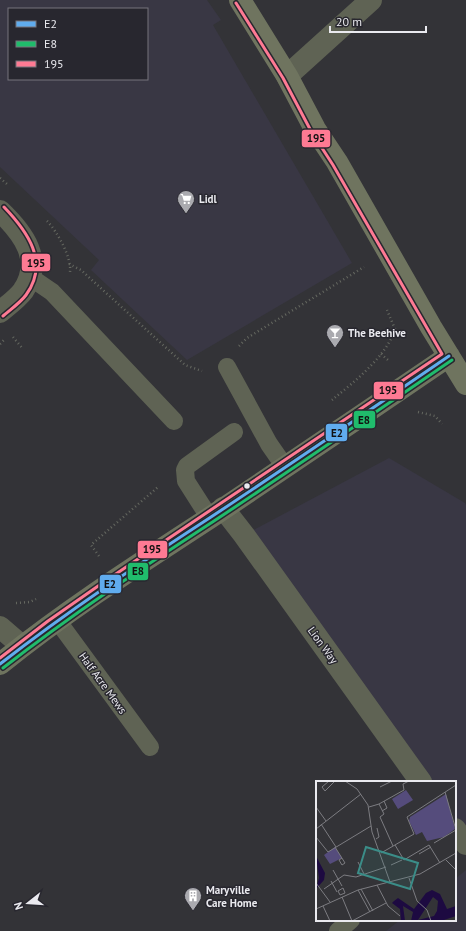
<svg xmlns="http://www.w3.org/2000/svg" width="466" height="931" font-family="'PT Sans',sans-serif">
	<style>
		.built { fill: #393744; fill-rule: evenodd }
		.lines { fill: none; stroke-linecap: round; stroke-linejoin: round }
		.path { stroke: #666961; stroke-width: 2.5; stroke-dasharray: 1 3; stroke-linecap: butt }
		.lane { stroke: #5f6354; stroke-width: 18 }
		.street { stroke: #5f6354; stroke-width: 22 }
		.primary { stroke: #6f745f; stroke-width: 22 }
		.bus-1-casing { stroke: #28272f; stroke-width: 6 }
		.bus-2-casing { stroke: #28272f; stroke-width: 6 }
		.bus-3-casing { stroke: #28272f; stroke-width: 6 }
		.bus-1 { stroke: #60acee; stroke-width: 3 }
		.bus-2 { stroke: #20bc6c; stroke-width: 3 }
		.bus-3 { stroke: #fe7a93; stroke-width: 3 }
		.bus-dot { fill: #eaeaef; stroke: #28272f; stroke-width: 1.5 }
		.labels { text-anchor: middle; stroke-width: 3; stroke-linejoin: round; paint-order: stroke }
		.poi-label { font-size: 11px; font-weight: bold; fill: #eaeaef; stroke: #28272f; text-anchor: start }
		.street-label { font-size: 11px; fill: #eaeaef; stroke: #28272f }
		.inset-road { fill: none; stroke: #7c7c81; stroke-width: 1 }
		.view { fill: #3b8d88; fill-opacity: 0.15; stroke: #3b8d88; stroke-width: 2 }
		.inset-edge { fill: none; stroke: #eaeaef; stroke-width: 2 }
		.line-badge { stroke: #28272f; stroke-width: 1.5 }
		.pale-badge-label { font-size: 11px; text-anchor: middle; font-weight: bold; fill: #111 }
	</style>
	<rect width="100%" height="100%" fill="#333337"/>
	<path class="built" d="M0 0H207L221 20 213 25 352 263 187 360 91 270 99 260 0 167ZM9 9H147V79H9Z
		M389 458 465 503 466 505V844L455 829V782H421L244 535Z
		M466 870V931H386L400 920H455V879Z"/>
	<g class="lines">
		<path class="path" d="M0 178 7 184
			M47 221C57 231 72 258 70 272
			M69 264 81 270 185 365 202 371
			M13 337 23 349
			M0 344 4 340
			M239 346 247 338 364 267
			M381 354 388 360
			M332 400C354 382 387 356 395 329L387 310
			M418 412 435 416 442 424
			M99 556 91 545 158 487
			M16 603 30 602 36 599"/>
		<path class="lane" d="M30 277 52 292 174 421
			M227 367 269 444 285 467
			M209 517 186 481 185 470 187 466 234 432
			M57 620 150 747
			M338 931 351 920"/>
		<path class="street" d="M287 76 371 0
			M0 211C23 233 44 260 23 291 17 299 7 306 0 312
			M223 508 244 535 421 782
			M0 627 22 646
			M455 829 466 844"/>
		<path class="primary" d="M240 0 287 76 315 129 337 162 431 327 466 384
			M0 664C67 610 139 564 211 517 290 464 370 410 449 356"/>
		<defs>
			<path id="bus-1" d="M0 664C68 611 139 564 211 517 291 464 370 410 449 356"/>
			<path id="bus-2" d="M3 668C71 615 142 568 214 521 294 468 373 414 452 360"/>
			<path id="bus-3" d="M3 316C11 309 20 303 26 295 50 262 27 231 4 207
				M0 658 48 621 101 584 442 354 333 165 311 131 283 78 236 3"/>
		</defs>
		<use href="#bus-1" class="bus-1-casing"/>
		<use href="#bus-2" class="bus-2-casing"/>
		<use href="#bus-3" class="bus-3-casing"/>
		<use href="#bus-1" class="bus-1"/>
		<use href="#bus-2" class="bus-2"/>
		<use href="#bus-3" class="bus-3"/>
	</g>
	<defs>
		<symbol id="supermarket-pin" viewBox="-11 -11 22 30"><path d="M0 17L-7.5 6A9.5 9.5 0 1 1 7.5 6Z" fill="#aaaaaf" stroke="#28272f"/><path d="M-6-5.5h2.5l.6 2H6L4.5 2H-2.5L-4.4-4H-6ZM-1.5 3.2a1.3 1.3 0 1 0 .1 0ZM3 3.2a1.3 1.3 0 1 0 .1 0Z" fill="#fff"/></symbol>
		<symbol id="bar-pin" viewBox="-11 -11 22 30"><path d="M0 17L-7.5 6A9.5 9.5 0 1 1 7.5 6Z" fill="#aaaaaf" stroke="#28272f"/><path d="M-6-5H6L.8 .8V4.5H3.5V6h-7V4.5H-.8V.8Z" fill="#fff"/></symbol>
		<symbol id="building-pin" viewBox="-11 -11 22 30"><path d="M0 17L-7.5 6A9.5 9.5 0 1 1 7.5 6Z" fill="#aaaaaf" stroke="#28272f"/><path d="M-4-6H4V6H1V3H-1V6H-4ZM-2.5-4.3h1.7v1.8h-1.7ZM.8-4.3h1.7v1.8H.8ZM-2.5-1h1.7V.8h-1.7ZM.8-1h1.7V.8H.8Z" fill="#fff"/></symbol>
	</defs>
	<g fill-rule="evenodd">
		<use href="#supermarket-pin" x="176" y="189" width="20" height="27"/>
		<use href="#bar-pin" x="325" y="323" width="20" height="27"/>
		<use href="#building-pin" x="183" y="886" width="20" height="27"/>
	</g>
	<circle class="bus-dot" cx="247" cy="486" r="3.5"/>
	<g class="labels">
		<g class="poi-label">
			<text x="199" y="203">Lidl</text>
			<text x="348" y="337">The Beehive</text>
			<text x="206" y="894">Maryville<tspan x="206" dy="13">Care Home</tspan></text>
		</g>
		<g class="street-label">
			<text transform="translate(323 645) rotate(54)" y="4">Lion Way</text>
			<text transform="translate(103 683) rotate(54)" y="4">Half Acre Mews</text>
		</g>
	</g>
	<g transform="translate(316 781)">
		<rect width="140" height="140" fill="#333337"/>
		<path d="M90 9 97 19 82 28 76 18ZM130 13 139 48 128 56 111 60 106 51 100 54 93 40 94 36ZM19 66 26 77 14 83 8 74Z" fill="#554c7c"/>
		<path d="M0 75 9 92 8 99 0 108 3 97ZM116 109 124 113 131 128 140 125V135L128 139 95 140 97 131 87 125 89 140H85L84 128 76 122 78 120 82 117 98 128 110 112ZM117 116 122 120 121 130 118 135 102 139Z" fill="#1d0a41" fill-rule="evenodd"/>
		<path class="inset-road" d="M13 0 6 6 9 10 19 0M29 0 41 8 52 24 56 51 74 101M64 6 76 0M129 11 140 49M63 23 88 9 87 3 93 0M0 26 10 40M53 26 63 23 68 33 64 36 77 65M66 30 71 27 68 20M5 43 20 66M0 48 45 13M0 56 12 71 55 45M60 58 63 56 61 47M118 62 140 49M79 64 88 79 113 64 124 82M19 66 29 82 26 84 23 79 26 77M65 72 98 53 91 36 140 4M103 73 115 66M130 79 140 89M42 81 48 93M75 84 86 79M17 89 26 105M93 97 101 120 111 129 115 140M15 100 21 111M0 102 14 121M61 104 72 125 84 135M27 107 29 112 24 114 22 110ZM8 108 28 94 40 96 70 86M45 108 57 130M42 109 54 131M26 116 36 140M7 125 14 140M0 128 42 109 104 93 140 72M36 140 70 122"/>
		<path class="view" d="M50 66 102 82 94 108 42 92Z"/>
		<rect width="140" height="140" class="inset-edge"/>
	</g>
	<g class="line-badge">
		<rect x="301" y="129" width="30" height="19" rx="4" fill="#fe7a93"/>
		<rect x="21" y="253" width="30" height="19" rx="4" fill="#fe7a93"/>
		<rect x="373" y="381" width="31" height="19" rx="4" fill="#fe7a93"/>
		<rect x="353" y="410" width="23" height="19" rx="4" fill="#20bc6c"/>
		<rect x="325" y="423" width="23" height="19" rx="4" fill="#60acee"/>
		<rect x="137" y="540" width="31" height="19" rx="4" fill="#fe7a93"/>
		<rect x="127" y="562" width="22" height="19" rx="4" fill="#20bc6c"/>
		<rect x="99" y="574" width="23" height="20" rx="4" fill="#60acee"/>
	</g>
	<g class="pale-badge-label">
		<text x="316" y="142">195</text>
		<text x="36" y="267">195</text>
		<text x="388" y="394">195</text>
		<text x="364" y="424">E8</text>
		<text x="337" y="437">E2</text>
		<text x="152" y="553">195</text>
		<text x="138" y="575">E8</text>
		<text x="110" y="588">E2</text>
	</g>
	<rect x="8" y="8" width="140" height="72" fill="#28272f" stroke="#76757c"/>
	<rect x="16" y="21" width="20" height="6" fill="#60acee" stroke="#76757c"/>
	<text x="44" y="28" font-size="12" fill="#eaeaef">E2</text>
	<rect x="16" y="41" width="20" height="6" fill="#20bc6c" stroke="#76757c"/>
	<text x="44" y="48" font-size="12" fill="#eaeaef">E8</text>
	<rect x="16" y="61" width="20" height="6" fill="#fe7a93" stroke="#76757c"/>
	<text x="44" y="68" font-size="12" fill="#eaeaef">195</text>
	<g transform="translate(28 903) rotate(253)" stroke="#28272f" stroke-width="3" paint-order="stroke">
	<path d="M0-3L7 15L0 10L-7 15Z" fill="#eaeaef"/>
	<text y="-6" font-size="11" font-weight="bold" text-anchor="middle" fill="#eaeaef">N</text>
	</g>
	<path d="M330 26v6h96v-6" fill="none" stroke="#eaeaef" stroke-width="2"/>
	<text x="336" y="26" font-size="12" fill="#eaeaef" stroke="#28272f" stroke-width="3" paint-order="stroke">20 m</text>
</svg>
